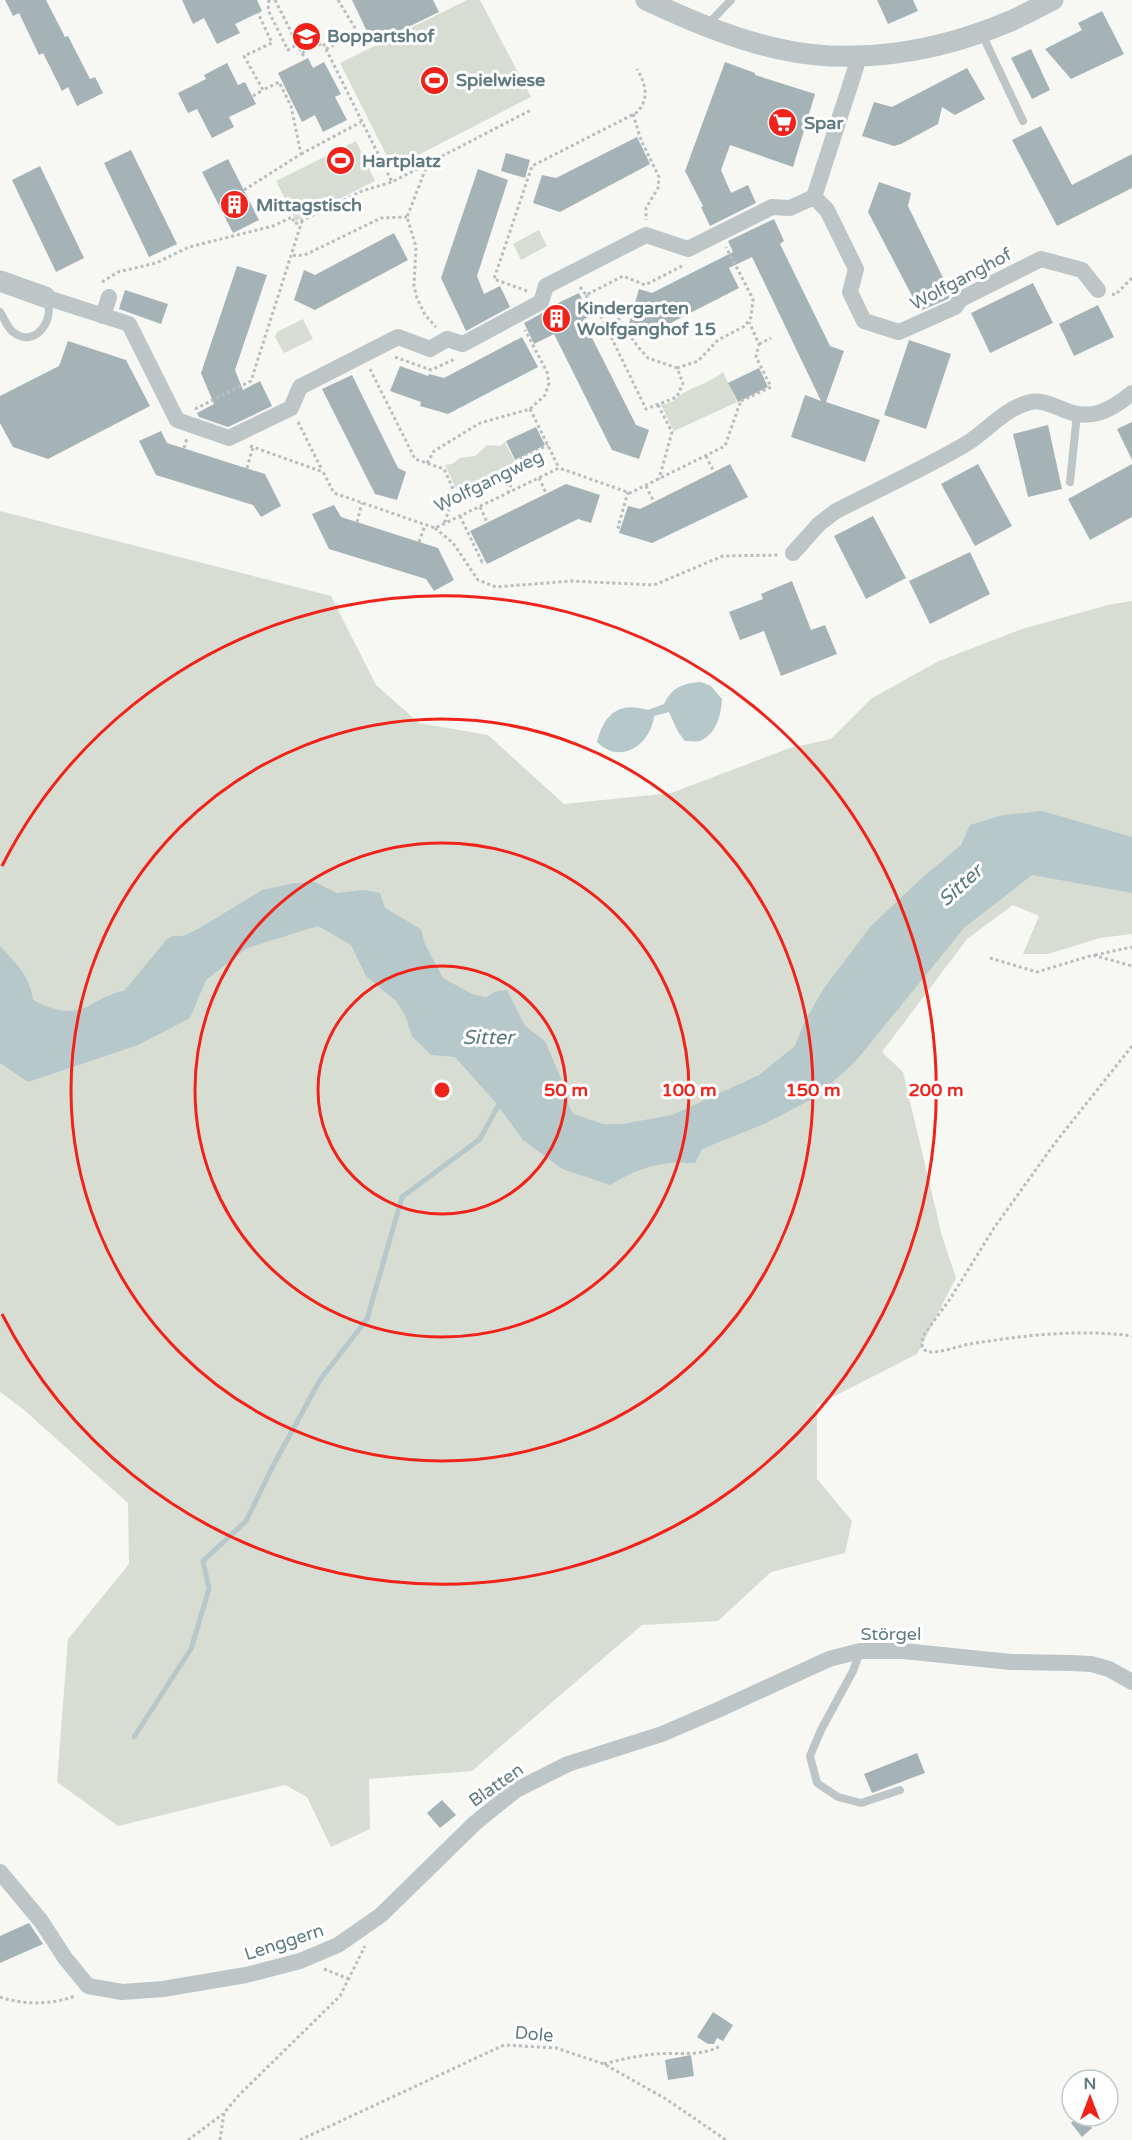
<svg xmlns="http://www.w3.org/2000/svg" width="1132" height="2140" font-family="'Varela Round',sans-serif">
	<style>
		.green { fill: #d8ddd3 }
		.water { fill: #b6c8ca }
		.lines { fill: none; stroke-linecap: round; stroke-linejoin: round }
		.stream { stroke: #b6c8ca; stroke-width: 5 }
		.building { fill: #a6b3b6 }
		.path { stroke: #b8bdbf; stroke-width: 3; stroke-dasharray: 3 3; stroke-linecap: butt }
		.service { stroke: #bdc5c7; stroke-width: 8 }
		.minor { stroke: #bdc5c7; stroke-width: 16 }
		.tertiary { stroke: #bdc5c7; stroke-width: 21 }
		.ring { fill: none; stroke: #f0231b; stroke-width: 3 }
		.labels { text-anchor: middle; stroke-width: 6; stroke-linejoin: round; paint-order: stroke }
		.poi-label { font-size: 18px; font-weight: bold; fill: #607a81; stroke: #fff; text-anchor: start }
		.street-label { font-size: 18px; fill: #607a81; stroke: #fff }
		.water-label { font-size: 20px; font-style: italic; fill: #5a7a7c; stroke: #fff }
		.centre { fill: #f0231b; stroke: #fff; stroke-width: 3 }
		.ring-label { font-size: 18px; text-anchor: middle; font-weight: bold; fill: #f0231b; stroke: #fff; stroke-width: 6; stroke-linejoin: round; paint-order: stroke }
	</style>
	<rect width="100%" height="100%" fill="#f7f7f4"/>
	<path class="green" d="M467 0H480L531 97 393 168 340 63Z
		M356 141 375 181 296 221 276 181Z
		M539 230 547 246 521 260 513 244Z
		M303 319 313 339 284 353 275 337 277 332Z
		M723 372 737 402 674 431 661 405C675 403 676 397 687 391 700 385 711 381 723 372Z
		M505 442 515 462 457 491 445 465 452 464 460 458 475 456 487 445 500 446Z
		M0 511 331 596 376 685 419 723 488 735 564 804 671 793 790 748 831 739 872 698 939 661 1022 629 1108 605 1132 601V934L1100 938 1048 954H1023L1039 916 1013 905 967 939 882 1052 903 1072 942 1236 956 1278 917 1354 817 1405V1479L852 1521 845 1553 771 1572 718 1621 642 1625 472 1771 369 1779 370 1829 331 1847 307 1797 285 1785 118 1826 57 1782 68 1639 129 1564 128 1503 23 1409 0 1392Z"/>
	<path class="water" d="M701 682 711 686 722 699C721 714 717 734 700 741 696 742 690 741 685 741L678 732 669 712 654 716C651 744 621 766 597 742 604 714 619 701 648 710L664 704C672 687 684 683 701 682Z
		M1042 811 1132 837V893L1032 875 964 928 855 1062 816 1097 764 1124 702 1149 695 1163C663 1160 637 1168 610 1185L562 1169 523 1140 496 1103 455 1057 431 1055 412 1036 405 1015 396 1001 366 976 351 945 318 926 247 948 206 980 190 1018 138 1045 28 1082 0 1063V946C16 963 30 976 33 1000 47 1008 68 1015 84 1008 98 1002 108 993 124 991L167 939 173 936H183L198 929 262 890 295 883 315 882 337 893 363 890 380 893 385 908 421 929 425 944 443 978 472 994 486 997 497 991 507 990 525 1026 545 1041 566 1090 569 1107 574 1114 603 1124H622L672 1115 759 1075 795 1046 805 1021 824 988 871 926 922 878 961 845 970 825 1003 815Z"/>
	<g class="lines">
		<path class="stream" d="M134 1737 191 1649 209 1589 203 1561 246 1521 274 1464 320 1380 367 1319 402 1197 480 1139 500 1102"/>
	</g>
	<path class="building" d="M5 0H46L65 37 68 36 90 79 95 77 103 93 77 106 68 87 62 91 43 53 39 55 19 13 13 16Z
		M182 0H257L262 11 235 24 240 33 217 44 204 18 193 24Z
		M352 0H433L439 12 373 44Z
		M877 0H913L918 11 888 24Z
		M1102 11 1124 54 1071 79 1045 49 1082 30 1078 23Z
		M1031 49 1050 90 1032 99 1011 58Z
		M308 58 313 68 324 62 341 94 335 97 347 120 323 132 315 115 302 122 278 73Z
		M725 62 755 73V75L815 94 793 167 730 145 721 170 731 193 748 185 756 203 710 226 701 207 703 206 685 171Z
		M227 63 238 85 245 82 256 104 229 117 234 127 212 138 197 109 188 113 178 93 206 79 204 75Z
		M967 68 985 99 955 115 942 107 938 124 901 144 894 146 862 136 874 102 892 107Z
		M1041 126 1072 185 1132 154V188L1057 226 1012 140Z
		M637 137 650 164 560 212 533 203 542 175 556 178Z
		M131 150 177 244 149 257 104 163Z
		M506 153 530 160 525 178 501 171Z
		M228 159 259 220 233 233 202 172Z
		M40 166 84 258 56 272 12 180Z
		M478 169 508 180 477 276 484 294 500 286 510 307 466 331 441 278Z
		M879 182 911 193 908 206 951 294 948 299 920 311 868 212Z
		M774 219 784 241 780 244 830 346 844 351 826 402 880 420 865 462 791 437 805 395 821 401 752 257 729 268 739 288 655 331 629 324 639 289 652 293 733 252 728 241Z
		M394 233 408 260 315 310 294 300 304 270 315 275Z
		M237 266 267 275 235 370 243 390 260 381 272 406 228 427 199 417 197 413 214 404 201 373Z
		M1033 283 1053 323 990 353 971 313Z
		M125 290 168 304 161 324 119 309Z
		M579 293 590 316 583 320 636 425 649 430 639 459 612 450 554 334 534 344 524 323 546 311 550 307Z
		M1098 305 1114 337 1074 356 1059 324Z
		M522 337 538 367 448 414 420 406 421 402 390 391 400 366 428 376 429 374 444 378Z
		M909 340 951 354 926 429 884 415Z
		M68 341 126 360 150 406 48 459 13 447 0 423V396L59 366Z
		M759 368 768 387 738 402 728 383Z
		M352 375 398 468 406 472 397 500 375 494 322 389Z
		M1132 422V460L1117 429Z
		M1048 425 1062 489 1028 497 1013 434Z
		M536 427 545 445 515 460 506 441Z
		M161 431 167 443 265 474 281 506 261 517 253 505 156 475 139 441Z
		M730 464 748 497 652 543 619 533 628 506 640 509Z
		M978 464 1012 526 975 546 941 484Z
		M1132 464V517L1090 540 1068 499Z
		M566 484 600 495 591 523 578 519 487 564 470 531Z
		M334 505 341 517 438 548 454 580 434 591 426 579 329 549 312 514Z
		M873 516 906 578 866 599 834 536Z
		M970 552 990 594 930 624 909 581Z
		M792 581 811 630 825 625 837 654 781 676 764 631 740 640 729 612 763 599 761 594Z
		M917 1753 925 1773 872 1793 864 1774Z
		M442 1800 456 1815 440 1828 427 1813Z
		M29 1923 43 1944 0 1963V1936Z
		M713 2012 733 2025 723 2041 717 2038 714 2044H708L697 2037Z
		M691 2055 694 2076 668 2080 665 2060Z
		M1079 2116H1082L1092 2128 1082 2137 1071 2123Z"/>
	<g class="lines">
		<path class="path" d="M269 0 268 10 288 50 298 44
			M275 0 305 59
			M338 0 358 33
			M326 49 358 33 363 43 371 39
			M302 53 323 43 392 182
			M253 96 263 90 244 56 272 43 258 13
			M633 114 641 140 659 177 658 188 646 208V220
			M301 154 361 122
			M428 163 407 217 416 247 414 286 417 298 425 315 436 327
			M244 190 301 154 291 106 279 82 263 90
			M293 255 297 256 307 254 381 218 407 217
			M102 282 118 272 156 263 189 247 273 226 292 217 295 224 362 191 392 182 531 110
			M580 287 586 295 623 276 645 285 684 265
			M527 291 494 279 532 166 636 113C650 100 646 84 637 69
			M1112 294 1115 295 1132 278
			M586 295 593 307 615 314 638 347 648 358 677 368 683 383 677 397 646 409 597 308
			M759 344 771 338
			M395 357 431 370 455 359
			M677 368 698 361 718 340 745 326 751 317 753 299 726 247
			M370 369 415 459 444 469 455 493 444 524
			M741 401 771 387 756 357 759 344 749 322
			M658 405 672 432 659 479
			M195 409 251 381 302 221
			M530 409 559 468
			M298 422 322 470
			M250 446 323 472 334 493 435 528 559 468 630 493 725 446 741 400
			M184 448 187 438
			M706 456 714 472
			M427 463 434 451 480 423 530 409 545 395 549 383 547 372 525 330
			M247 468 253 447
			M539 478 546 493
			M646 486 654 502
			M508 493 519 460 548 445
			M480 507 487 522
			M460 516 482 562 485 560
			M357 522 362 503
			M435 528 453 543 478 580 496 587 571 581 654 585 723 556 779 555
			M620 528 618 527 628 492
			M419 542 425 525
			M1095 955 1132 947
			M990 958 1037 972 1093 955 1132 966
			M1132 1046 1055 1143 994 1228 950 1299 923 1336 922 1347 927 1352C944 1353 959 1345 976 1343 1026 1335 1082 1329 1132 1336
			M324 1969 349 1979
			M0 1997C24 2005 51 2005 75 1996
			M604 2064C621 2059 638 2056 655 2054 676 2052 702 2057 720 2046
			M188 2140 223 2114
			M220 2140 224 2113 239 2095 340 1996 365 1946
			M300 2140 504 2045 556 2048 604 2064 666 2099 726 2140"/>
		<path class="service" d="M709 27 713 19 731 0
			M981 32 1023 121
			M0 312C4 318 7 327 13 332 35 350 58 317 45 297
			M1070 482 1077 414
			M860 1652 853 1671 821 1730 810 1756 817 1783 838 1797 861 1803 900 1790"/>
		<path class="minor" d="M814 197 827 210 856 269 850 292 864 321 899 332 955 307 961 299 1041 259 1082 270 1098 290
			M45 297 129 324 177 420 229 438 291 408 300 387 398 337 430 349 447 339 463 344 541 302 546 286 646 235 688 249 772 207 790 208 814 197 856 67 857 56
			M103 316 109 297
			M793 553 819 524 836 511C879 489 925 468 966 444 987 431 1003 410 1027 403 1039 399 1050 404 1062 409 1090 422 1110 411 1132 393
			M0 1872 41 1921 65 1958 88 1986 122 1992 163 1989 246 1975 300 1961 338 1945 381 1915 475 1823 516 1790 568 1764 662 1734 720 1709 829 1659 860 1651H903L1011 1662 1071 1663 1091 1664 1109 1669 1132 1682"/>
		<path class="tertiary" d="M646 0C689 20 733 39 779 49 855 66 937 52 1008 22 1023 16 1038 7 1053 0
			M0 281 45 297"/>
	</g>
	<g class="ring">
		<circle cx="442" cy="1090" r="124"/>
		<circle cx="442" cy="1090" r="247"/>
		<circle cx="442" cy="1090" r="371"/>
		<path d="M2 866A494 494 0 1 1 2 1314"/>
	</g>
	<defs>
		<symbol id="school-disc" viewBox="-11 -11 22 22"><circle r="9.5" fill="#f0231b" stroke="#fff"/><path d="M0-5L7-2L0 1L-7-2ZM-4 1L0 2.5L4 1V4Q0 6-4 4Z" fill="#fff"/></symbol>
		<symbol id="stadium-disc" viewBox="-11 -11 22 22"><circle r="9.5" fill="#f0231b" stroke="#fff"/><path d="M0-5a6.5 5 0 1 0 0 10a6.5 5 0 1 0 0-10ZM-3.5-1.8h7v3.6h-7Z" fill="#fff"/></symbol>
		<symbol id="supermarket-disc" viewBox="-11 -11 22 22"><circle r="9.5" fill="#f0231b" stroke="#fff"/><path d="M-6-5.5h2.5l.6 2H6L4.5 2H-2.5L-4.4-4H-6ZM-1.5 3.2a1.3 1.3 0 1 0 .1 0ZM3 3.2a1.3 1.3 0 1 0 .1 0Z" fill="#fff"/></symbol>
		<symbol id="building-disc" viewBox="-11 -11 22 22"><circle r="9.5" fill="#f0231b" stroke="#fff"/><path d="M-4-6H4V6H1V3H-1V6H-4ZM-2.5-4.3h1.7v1.8h-1.7ZM.8-4.3h1.7v1.8H.8ZM-2.5-1h1.7V.8h-1.7ZM.8-1h1.7V.8H.8Z" fill="#fff"/></symbol>
	</defs>
	<g fill-rule="evenodd">
		<use href="#school-disc" x="290" y="20" width="33" height="33"/>
		<use href="#stadium-disc" x="418" y="64" width="33" height="33"/>
		<use href="#supermarket-disc" x="766" y="106" width="33" height="33"/>
		<use href="#stadium-disc" x="324" y="144" width="33" height="33"/>
		<use href="#building-disc" x="218" y="188" width="33" height="33"/>
		<use href="#building-disc" x="540" y="302" width="33" height="33"/>
	</g>
	<g class="labels">
		<g class="poi-label">
			<text x="327" y="42">Boppartshof</text>
			<text x="456" y="86">Spielwiese</text>
			<text x="804" y="129">Spar</text>
			<text x="362" y="167">Hartplatz</text>
			<text x="256" y="211">Mittagstisch</text>
			<text x="577" y="314">Kindergarten<tspan x="577" dy="21">Wolfganghof 15</tspan></text>
		</g>
		<g class="street-label">
			<text transform="translate(961 279) rotate(-28)" y="6">Wolfganghof</text>
			<text transform="translate(489 481) rotate(-26)" y="6">Wolfgangweg</text>
			<text x="891" y="1640">Störgel</text>
			<text transform="translate(496 1785) rotate(-35)" y="6">Blatten</text>
			<text transform="translate(284 1942) rotate(-18)" y="6">Lenggern</text>
			<text transform="translate(534 2034) rotate(5)" y="6">Dole</text>
		</g>
		<g class="water-label">
			<text transform="translate(960 885) rotate(-42)" y="7">Sitter</text>
			<text x="488" y="1044">Sitter</text>
		</g>
	</g>
	<circle cx="442" cy="1090" r="9" class="centre"/>
	<g class="ring-label">
		<text x="566" y="1096">50 m</text>
		<text x="689" y="1096">100 m</text>
		<text x="813" y="1096">150 m</text>
		<text x="936" y="1096">200 m</text>
	</g>
	<g transform="translate(1090 2098)"><circle r="28" fill="#ffffff" stroke="#bfcacd" stroke-width="1.5"/>
	<path d="M0-4.5L10 22L0 15L-10 22Z" fill="#f0231b"/>
	<text y="-9" font-size="16" font-weight="bold" text-anchor="middle" fill="#607a81">N</text>
	</g>
</svg>
